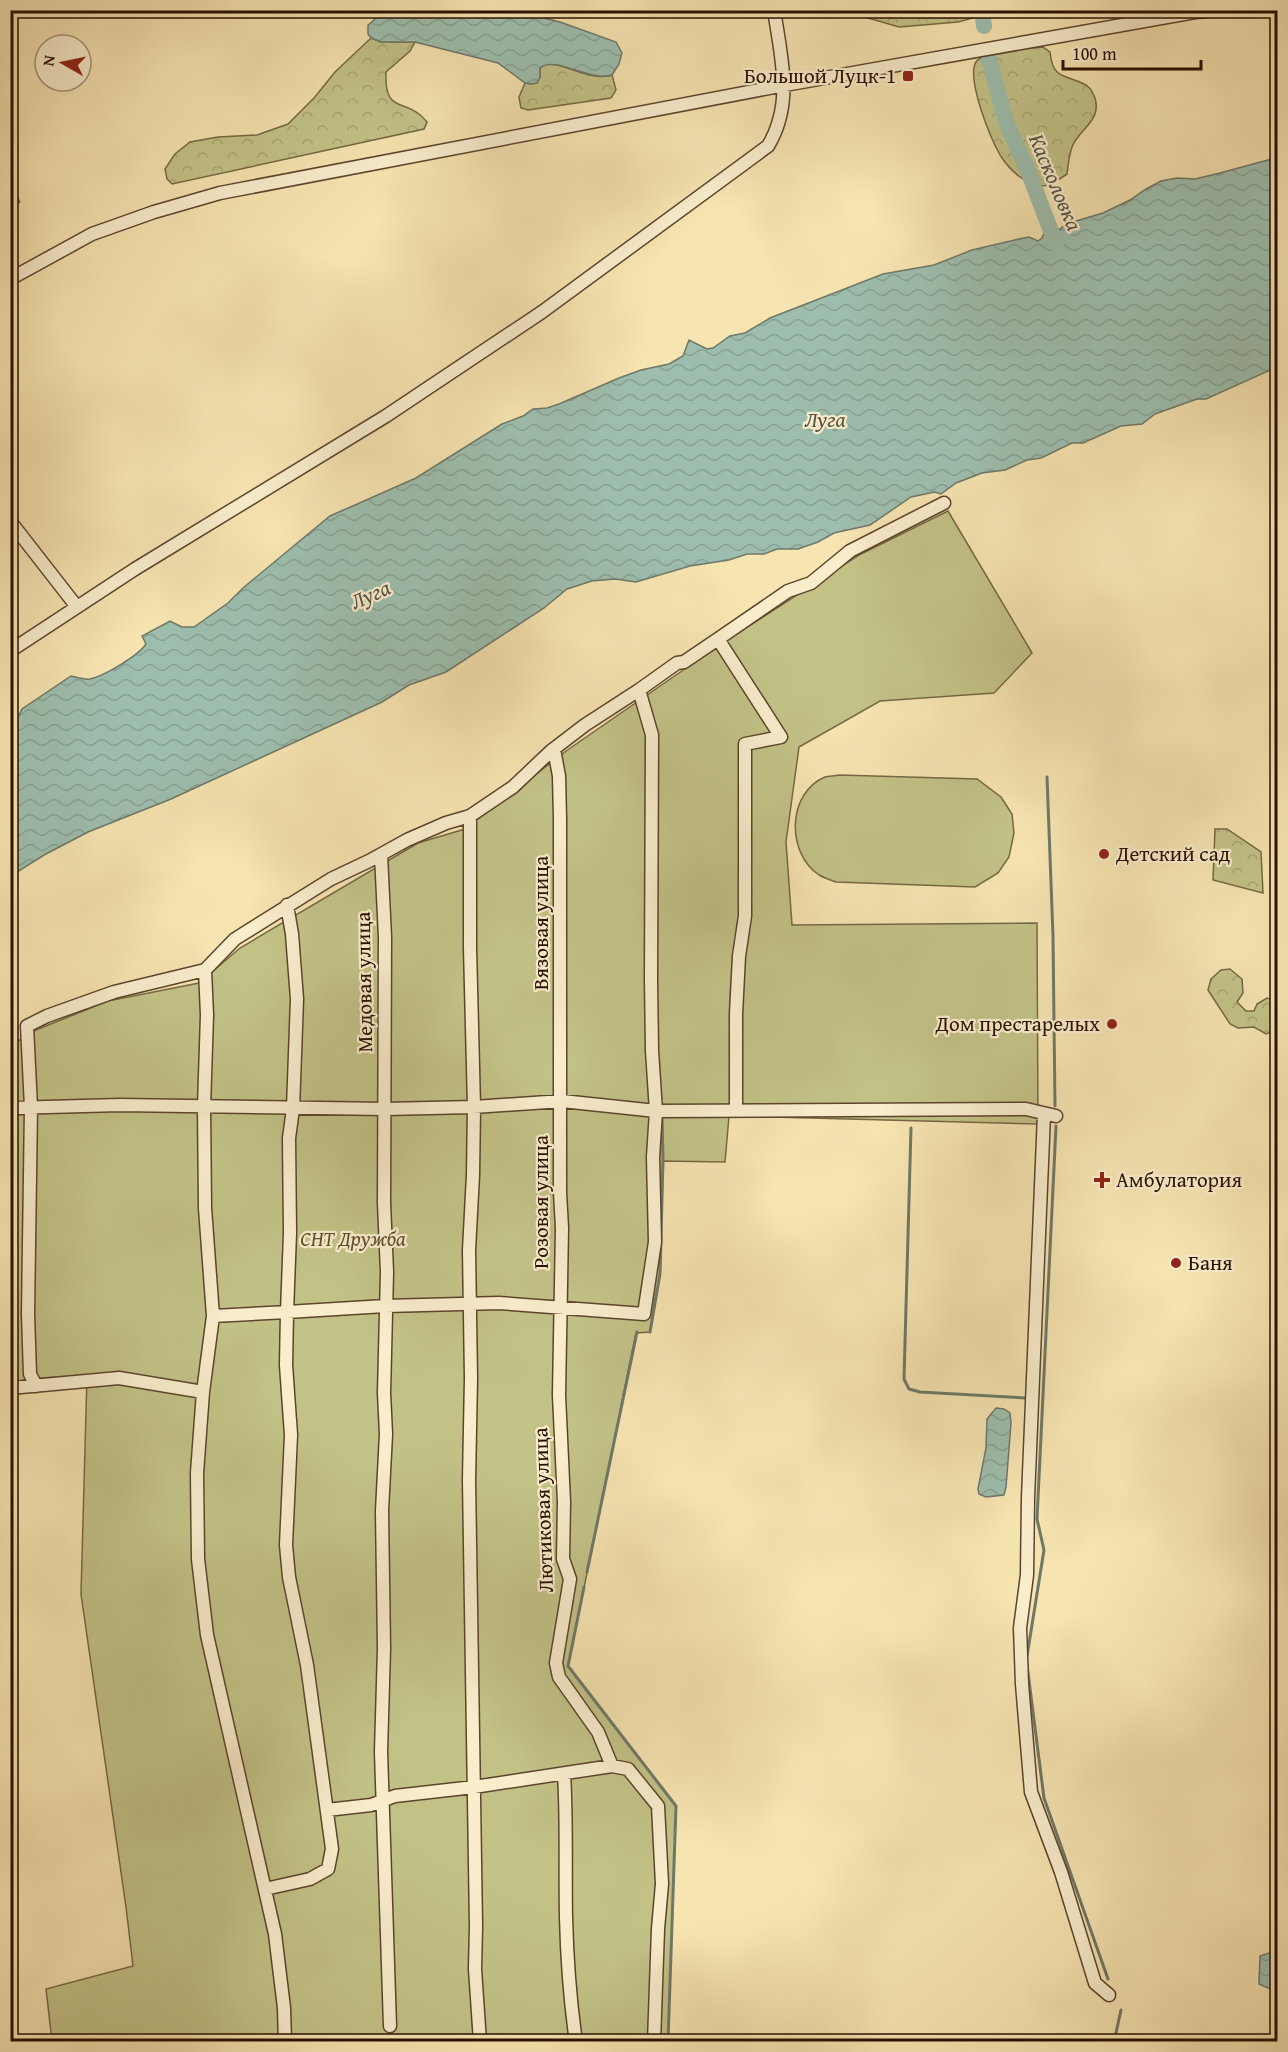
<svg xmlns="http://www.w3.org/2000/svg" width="1288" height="2052" font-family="'Gentium Book Plus',serif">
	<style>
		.forest { fill: url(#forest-crowns); stroke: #766844; stroke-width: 1.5 }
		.garden { fill: #c2c287; stroke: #766844; stroke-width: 1.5 }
		.water { fill: url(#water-waves); stroke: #6f7868; stroke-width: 1.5 }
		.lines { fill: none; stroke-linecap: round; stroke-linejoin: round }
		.stream { stroke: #6f7868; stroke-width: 3 }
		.river { stroke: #9dbeae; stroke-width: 16 }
		.minor-casing { stroke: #5c442c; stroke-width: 15 }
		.minor { stroke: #f9edcc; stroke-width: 12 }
		.poi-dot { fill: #8f2418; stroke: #f9edcc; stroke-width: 2 }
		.labels { text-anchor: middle; stroke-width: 4.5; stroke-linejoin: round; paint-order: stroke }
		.poi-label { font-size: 21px; fill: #290e00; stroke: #f9edcc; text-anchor: start }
		.street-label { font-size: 21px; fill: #290e00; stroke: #f9edcc }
		.park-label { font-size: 21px; font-style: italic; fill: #5f4d2f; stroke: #f9edcc }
		.water-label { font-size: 22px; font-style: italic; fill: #575446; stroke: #f9edcc }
	</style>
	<defs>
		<pattern id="forest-crowns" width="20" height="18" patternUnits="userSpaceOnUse" patternTransform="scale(1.5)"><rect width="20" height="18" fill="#c2c287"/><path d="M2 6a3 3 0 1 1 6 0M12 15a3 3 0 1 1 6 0" fill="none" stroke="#a7a673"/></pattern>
		<pattern id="water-waves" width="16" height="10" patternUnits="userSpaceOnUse" patternTransform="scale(1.5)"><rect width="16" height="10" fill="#9dbeae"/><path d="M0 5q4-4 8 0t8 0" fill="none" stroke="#87a294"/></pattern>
	</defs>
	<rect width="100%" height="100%" fill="#f6e4b1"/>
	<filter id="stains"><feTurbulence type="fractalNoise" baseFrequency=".00333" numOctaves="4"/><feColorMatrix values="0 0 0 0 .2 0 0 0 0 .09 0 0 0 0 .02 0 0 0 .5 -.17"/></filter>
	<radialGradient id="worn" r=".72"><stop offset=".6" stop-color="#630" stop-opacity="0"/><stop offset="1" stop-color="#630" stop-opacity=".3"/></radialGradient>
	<path class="forest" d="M844 11H998L958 22 899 27Z
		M371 38 381 42H415L410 51 386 72C384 117 407 96 427 122L424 129 172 184 167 179 165 169 175 154 190 142 218 137 257 135 288 124 314 98 335 72Z
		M1043 47 1050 52C1053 80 1064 74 1084 84 1091 87 1092 92 1095 98 1102 121 1079 129 1072 147 1069 155 1068 166 1067 174 1059 179 1052 186 1042 186 1027 186 1010 170 1002 158 991 142 966 78 976 62 983 51 1030 48 1043 47Z
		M545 63C567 63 589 82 612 75L616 90 611 98 528 110 521 108 519 97 525 83 532 84 540 77V68Z
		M1215 829H1227L1261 852 1263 893 1213 880Z
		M1230 969 1242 979 1243 993 1237 1002 1246 1011H1254L1257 1004 1267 998 1277 1001V1030L1266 1034 1254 1027 1238 1028 1230 1024 1208 990 1211 979 1221 970Z"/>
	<path class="garden" d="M948 511 1032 653 994 693 880 701 799 747 786 842 792 925 1037 923 1038 1124 729 1116 725 1162 663 1161 660 1274 650 1332 636 1333 568 1666 676 1806 668 2041H52L46 1989 133 1966 126 1907 81 1594 87 1375 26 1379 11 1383V1045L36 1030 108 1001 199 983 240 948 418 843 465 829 566 751 718 646 859 555Z
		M839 775 977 779 1001 797 1012 814 1014 833 1009 857 998 873 975 887 836 882C831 880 824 878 819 875 786 853 787 793 825 777 829 776 835 776 839 775Z"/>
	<path class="water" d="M386 10 516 11 560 22 616 42 622 53 619 64 612 75C590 82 554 55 540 68V77L537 83 532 84 525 83 498 63 415 42H381L371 38 368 34V25Z
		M1277 154V367L1206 399H1197L1155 414 1142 424 1121 426 1083 443H1072L1041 458 1027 460 1005 470 982 473 956 483 941 494 935 492 911 497 870 525 834 533 818 542 798 549H777L764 554H747L729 560 690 566 636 582 615 579 592 581 567 589 544 608 446 672 409 685 382 702 171 799 88 832 44 855 11 876V732L22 709 71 676C76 677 84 680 90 679 104 676 138 656 146 644L142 636 170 621 182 627H194L228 603 243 588 330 516 416 478 502 424 523 416 533 409 547 408 559 404 619 378 641 370 669 364 683 356 689 340 707 349 713 348 730 336 745 333 770 318 883 274 934 265 972 250 1019 239 1029 237 1038 241 1042 238 1047 225 1055 230 1060 229 1066 224 1103 213 1130 200 1146 189 1161 181 1177 178 1195 179 1220 173 1268 160Z
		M996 1408 1004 1409 1010 1413 1011 1423 1006 1487 1004 1495 986 1497 979 1494 978 1489 986 1448 987 1419Z
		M1275 1951 1278 1953 1277 1992 1259 1984 1260 1956Z"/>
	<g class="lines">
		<path class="stream" d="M10 181 19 202
			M1047 777 1053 936 1055 1106
			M911 1128 904 1379 909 1389 920 1392 1025 1398
			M650 1332 660 1274 663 1161 662 1118
			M587 1572 637 1332
			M584 1587 568 1666 676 1806 668 2042
			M1027 1656 1044 1550 1037 1519 1056 1126
			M1027 1665 1044 1798 1108 1979
			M1114 2042 1121 2010"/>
		<path class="river" d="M982 10 984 26
			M989 59 1006 122 1028 171 1056 244"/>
		<defs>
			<path id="minor" d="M10 279 92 234 154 212 220 193 785 85 1195 12 1221 10
				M10 521 77 607
				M718 639 788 591 811 583 850 551 944 503
				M10 651 135 569 386 416 542 312 768 146C794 103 781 57 774 10
				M554 749 559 776 560 819V1192L562 1228 559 1395 564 1502 563 1559 570 1579 556 1663 559 1677 598 1732 612 1766
				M381 855 385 937 384 1203 387 1272 384 1393 386 1434 382 1511 384 1648 381 1752 390 2026
				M287 905 292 934 297 999 293 1109 289 1138 290 1233 287 1312 385 1306 499 1303 644 1314 655 1242 653 1157 656 1111 652 1051 651 979 652 735 639 690 677 663 684 662 718 639 781 737 745 744V916L739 956 736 1014V1110
				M205 970 207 1015 204 1107 205 1208 213 1316 203 1392 197 1473 198 1559 207 1635 275 1934 284 2008 285 2042
				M10 1108 120 1105 385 1109 474 1107 562 1101 656 1111 1026 1109 1056 1116
				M1044 1114 1028 1498 1027 1575 1020 1628 1022 1684 1031 1792 1061 1872 1095 1983 1109 1995
				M213 1316 287 1312 286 1365 291 1435 286 1545 289 1577 307 1665 332 1849 328 1869 310 1879 265 1889
				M36 1386 30 1374 28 1314 31 1107 27 1026 47 1016 114 992 205 970 235 939 331 879 369 861 407 840 446 823 470 816
				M10 1388 119 1378 203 1392
				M564 1774C567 1821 565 1869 566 1917 567 1959 570 2000 576 2042
				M327 1810 371 1805 395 1796 474 1787 612 1766 628 1769 658 1806 662 1884 658 1929 654 2042
				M480 2042 475 1969 476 1926 469 1480 471 1378 469 1250 473 1175 474 1107 470 947V816L513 787 551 751 585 725 639 690"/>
		</defs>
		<use href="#minor" class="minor-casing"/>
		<use href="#minor" class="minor"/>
	</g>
	<g class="poi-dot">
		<rect x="902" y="70" width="12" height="12" rx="3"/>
		<circle cx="1104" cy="854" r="6"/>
		<circle cx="1112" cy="1024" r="6"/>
		<path d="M1099 1171h6v6h6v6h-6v6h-6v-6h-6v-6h6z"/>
		<circle cx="1176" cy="1263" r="6"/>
	</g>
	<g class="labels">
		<g class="poi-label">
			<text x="896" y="83" text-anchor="end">Большой Луцк-1</text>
			<text x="1116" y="861">Детский сад</text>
			<text x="1100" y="1031" text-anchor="end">Дом престарелых</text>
			<text x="1116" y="1187">Амбулатория</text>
			<text x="1188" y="1270">Баня</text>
		</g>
		<g class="street-label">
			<text transform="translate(541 923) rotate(-90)" y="7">Вязовая улица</text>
			<text transform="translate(364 982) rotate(-91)" y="7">Медовая улица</text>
			<text transform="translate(541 1202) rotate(-90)" y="7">Розовая улица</text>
			<text transform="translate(543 1510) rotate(-92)" y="7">Лютиковая улица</text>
		</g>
		<g class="park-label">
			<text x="353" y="1246">СНТ Дружба</text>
		</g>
		<g class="water-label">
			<text transform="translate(1056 182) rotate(67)" y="8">Касколовка</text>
			<text x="825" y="427">Луга</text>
			<text transform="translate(370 594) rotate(-24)" y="8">Луга</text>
		</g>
	</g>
	<rect width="1288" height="2052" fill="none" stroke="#f6e4b1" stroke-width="36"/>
	<rect x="12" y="12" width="1264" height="2028" fill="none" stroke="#290e00" stroke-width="3"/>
	<rect x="18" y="18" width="1252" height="2016" fill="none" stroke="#290e00" stroke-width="1.5"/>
	<g transform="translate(63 63) rotate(279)"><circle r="28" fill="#f9edcc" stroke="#a6947a" stroke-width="1.5"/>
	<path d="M0-4.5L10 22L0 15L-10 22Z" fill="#8f2418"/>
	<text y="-9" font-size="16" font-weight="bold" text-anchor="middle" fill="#290e00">N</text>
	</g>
	<path d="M1063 60v9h138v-9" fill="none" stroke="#290e00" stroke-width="3"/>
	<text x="1072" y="60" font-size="18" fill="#290e00" stroke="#f9edcc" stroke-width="4.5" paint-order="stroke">100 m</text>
	<rect width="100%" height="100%" filter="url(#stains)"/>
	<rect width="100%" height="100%" fill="url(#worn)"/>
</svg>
